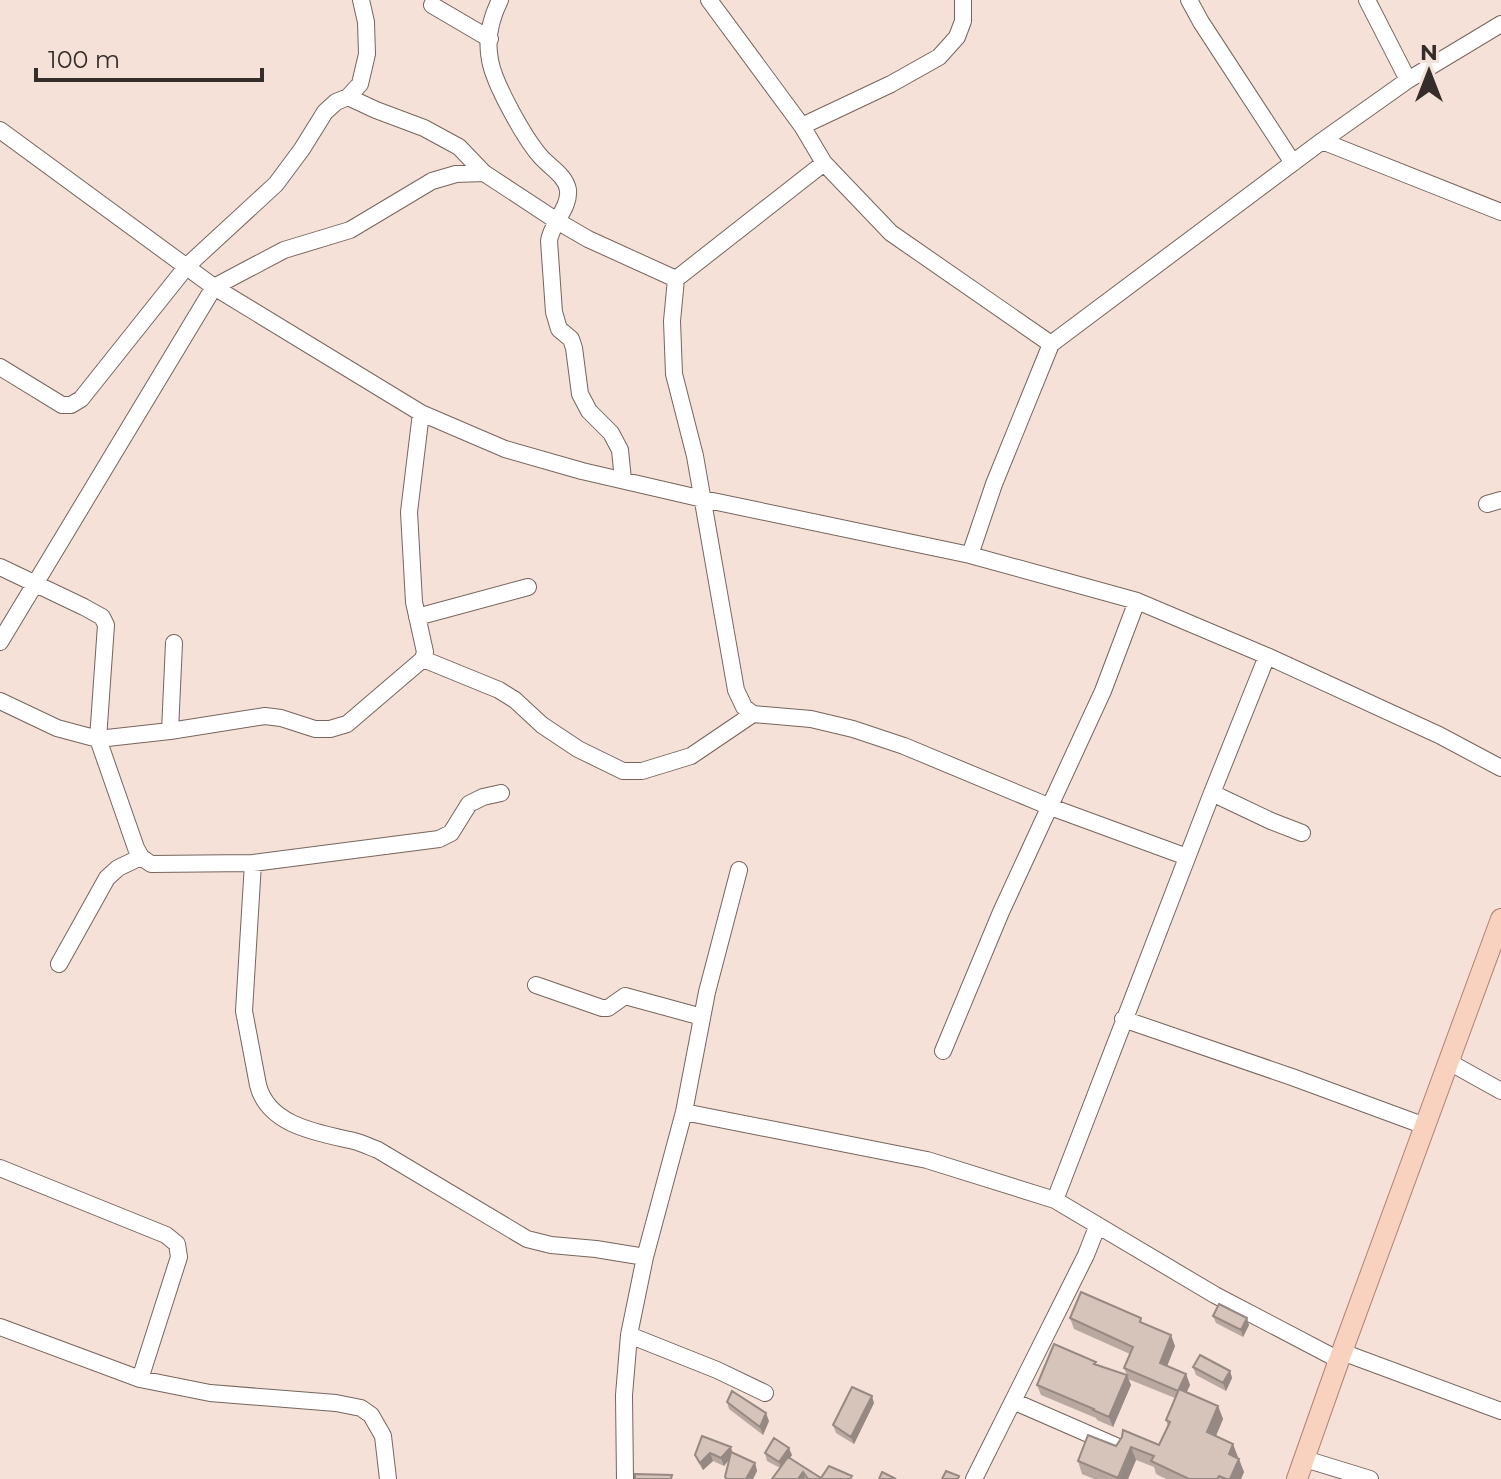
<svg xmlns="http://www.w3.org/2000/svg" width="1501" height="1479" font-family="Montserrat,sans-serif">
	<style>
		.lines { fill: none; stroke-linecap: round; stroke-linejoin: round }
		.minor-casing { stroke: #76655d; stroke-width: 18 }
		.major-casing { stroke: #b0836f; stroke-width: 22 }
		.minor { stroke: #fff; stroke-width: 16 }
		.major { stroke: #f8d1bf; stroke-width: 20 }
		.wall { fill: #b8a8a0 }
		.shaded-wall { fill: #968882 }
		.building { fill: #d6c3ba; stroke: #968882; stroke-width: 2 }
	</style>
	<rect width="100%" height="100%" fill="#f5e1d8"/>
	<g class="lines">
		<defs>
			<path id="minor" d="M500 0C491 18 486 40 490 60 494 84 525 139 541 157 550 167 566 176 568 190 570 208 551 224 549 241L554 312 559 329 571 339 574 348 580 394 589 411 611 433 620 450 623 480
				M709 0 802 126 824 163 891 233 1051 344
				M1189 0 1201 22 1293 163
				M1367 0 1408 80
				M432 5 490 39
				M348 97 376 110 424 128 459 147 484 173 557 221 588 239 676 279 824 163
				M802 126 891 84 939 57 957 37 963 21V0
				M0 130 214 287 421 413 505 449 582 471 703 499 970 555 1137 601 1267 656 1439 735 1501 768
				M1322 141 1501 212
				M676 279 672 321 674 374 695 456 736 690 744 707 753 714 811 719 853 729 904 746 1048 806 1187 857
				M0 367 62 405H71L81 399 187 266 276 184 302 149 325 112 336 102 348 97 360 84 367 54 366 22 361 0
				M1487 504 1501 500
				M970 555 994 484 1051 344 1322 141 1408 80 1501 24
				M0 567 84 607 102 617 106 625 98 739 136 848 141 857 151 864 253 863 439 839 451 833 469 804 483 797 501 793
				M417 617 528 587
				M0 642 214 287 284 250 350 230 432 181 456 174 484 173
				M423 659 499 690 515 700 542 725 578 749 623 771H642L691 756 753 714
				M0 701 57 728 98 739 170 731 265 716 281 718 315 729H330L347 724 423 659 425 652 414 602 409 512 421 413
				M170 731 174 643
				M1212 793 1271 821 1302 833
				M253 863 244 1011 258 1085C268 1126 319 1133 354 1141 362 1143 370 1147 378 1150L527 1239 551 1245 596 1249 645 1257
				M59 964 107 878 118 868 141 857
				M536 985 602 1008H608L625 996 702 1017
				M1123 1019 1292 1077 1425 1126
				M943 1051 1001 912 1103 691 1137 601
				M1449 1062 1501 1091
				M684 1112 927 1160 1055 1200 1215 1295 1339 1360
				M0 1168 166 1235 177 1244 179 1257 140 1379
				M1055 1200 1212 793 1267 656
				M0 1327 140 1379 210 1393 336 1403 361 1408 371 1415 383 1436 388 1479
				M629 1335 717 1370 765 1393
				M1342 1352 1501 1411
				M1013 1401 1116 1446
				M1305 1459 1370 1479
				M625 1479 624 1395 629 1335 645 1257 684 1112 707 992 739 870
				M974 1479 1086 1255 1097 1227"/>
			<path id="major" d="M1297 1479 1339 1360 1501 919"/>
		</defs>
		<use href="#minor" class="minor-casing"/>
		<use href="#major" class="major-casing"/>
		<use href="#minor" class="minor"/>
		<use href="#major" class="major"/>
	</g>
	<path class="wall" d="M1213 1316 1249 1325 1243 1337 1216 1323Z
		M1070 1318 1143 1324 1175 1346 1167 1366 1186 1374 1190 1385 1186 1393 1218 1406 1223 1419 1216 1436 1238 1457 1237 1458 1244 1472 1241 1479H1166L1156 1474 1154 1467 1136 1460 1128 1479H1094L1082 1474 1078 1461 1116 1446 1159 1445 1168 1426 1166 1420 1175 1398 1128 1379 1131 1385 1113 1427 1097 1420 1096 1418 1041 1395 1037 1385 1097 1365 1127 1375 1124 1368 1130 1354 1074 1329Z
		M1193 1367 1230 1371 1232 1378 1226 1391 1196 1375Z
		M727 1402 769 1421 763 1435 729 1409Z
		M874 1403 854 1444 836 1433 833 1425Z
		M732 1452 755 1463 757 1471 753 1479H727L729 1459 724 1466 713 1461 703 1470 698 1462 695 1455Z
		M765 1453 792 1455 790 1458 821 1478 853 1479H772L780 1468 767 1461Z"/>
	<path class="shaded-wall" d="M1247 1318 1249 1325 1243 1337 1241 1330Z
		M1171 1335 1175 1346 1164 1374 1160 1363Z
		M1230 1371 1232 1378 1226 1391 1223 1383Z
		M1186 1374 1190 1385 1182 1402 1178 1391Z
		M1127 1375 1131 1385 1113 1427 1109 1417Z
		M872 1396 874 1403 854 1444 851 1437Z
		M1218 1406 1223 1419 1212 1445 1207 1432Z
		M766 1413 769 1421 763 1435 760 1427Z
		M1233 1444 1238 1457 1233 1467 1229 1454Z
		M731 1447 733 1455 724 1466 721 1458Z
		M1131 1447 1136 1460 1128 1479H1119Z
		M789 1448 792 1455 782 1470 779 1462Z
		M710 1453 713 1461 703 1470 700 1463Z
		M1239 1459 1244 1472 1241 1479H1230Z
		M755 1463 757 1471 753 1479H746Z
		M803 1472 805 1479H798Z"/>
	<path class="building" d="M1081 1292 1141 1318 1140 1322 1171 1335 1160 1363 1186 1374 1178 1391 1124 1368 1133 1347 1070 1318Z
		M1219 1304 1247 1318 1241 1330 1213 1316Z
		M1054 1344 1096 1362 1094 1364 1127 1375 1109 1417 1093 1410 1094 1409 1037 1385Z
		M1200 1355 1230 1371 1223 1383 1193 1367Z
		M852 1387 872 1396 851 1437 833 1425Z
		M1179 1389 1218 1406 1207 1432 1233 1444 1229 1454 1239 1459 1230 1479H1226L1219 1476 1217 1479H1189L1151 1461 1154 1456 1131 1447 1118 1478 1078 1461 1088 1435 1116 1446 1122 1437 1123 1430 1159 1445 1170 1422 1166 1420Z
		M732 1391 766 1413 760 1427 727 1402Z
		M702 1436 731 1447 721 1458 710 1453 700 1463 695 1455Z
		M774 1438 789 1448 779 1462 765 1453Z
		M731 1452 755 1463 746 1479H727L725 1477Z
		M788 1457 821 1478 829 1466 852 1476 850 1479H808L803 1472 798 1479H772Z
		M946 1471 959 1476 958 1479H942Z
		M882 1472 896 1479H879Z
		M635 1474 672 1475 671 1479H635Z"/>
	<g transform="translate(1429 72)" stroke="#f5e1d8" stroke-width="6" paint-order="stroke">
	<path d="M0-6L14 30L0 20L-14 30Z" fill="#342d29"/>
	<text y="-12" font-size="22" font-weight="bold" text-anchor="middle" fill="#342d29">N</text>
	</g>
	<path d="M36 68v12h226v-12" fill="none" stroke="#342d29" stroke-width="4"/>
	<text x="48" y="68" font-size="24" fill="#342d29" stroke="#f5e1d8" stroke-width="6" paint-order="stroke">100 m</text>
</svg>
